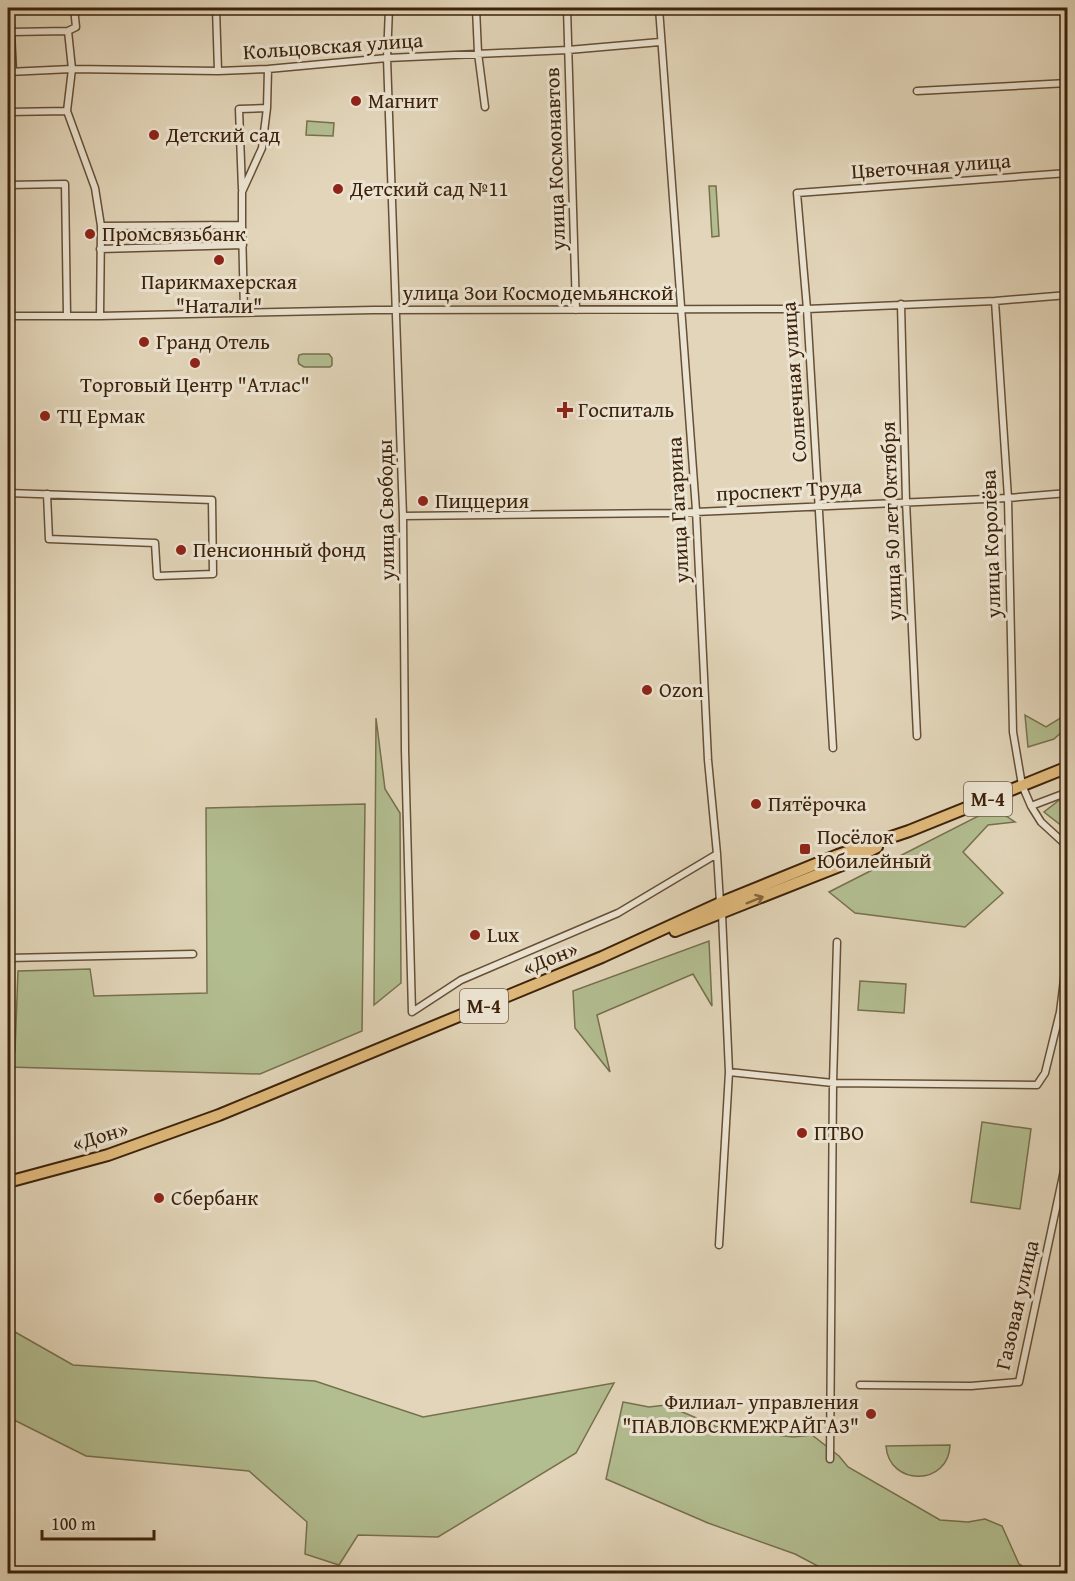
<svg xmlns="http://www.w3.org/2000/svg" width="1075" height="1581" font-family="'Gentium Book Plus',serif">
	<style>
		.green { fill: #b2bd90; stroke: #77704d; stroke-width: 1.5 }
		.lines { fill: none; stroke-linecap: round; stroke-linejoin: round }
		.minor-casing { stroke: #664f36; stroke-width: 9 }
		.primary-casing { stroke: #3c220a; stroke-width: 14 }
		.minor { stroke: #ece4d2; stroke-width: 6 }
		.primary { stroke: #e1ba7c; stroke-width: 10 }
		.oneway { stroke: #86663d }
		.poi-dot { fill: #8f2418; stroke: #ece4d2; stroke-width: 2 }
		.labels { text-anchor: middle; stroke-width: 6; stroke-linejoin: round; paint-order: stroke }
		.shield { fill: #ece4d2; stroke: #715c46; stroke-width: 1.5 }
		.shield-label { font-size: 20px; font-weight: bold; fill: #3c220a }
		.street-label { font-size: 21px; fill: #3c220a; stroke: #ece4d2 }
		.poi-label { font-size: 21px; fill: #3c220a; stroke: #ece4d2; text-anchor: start }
	</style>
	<rect width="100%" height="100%" fill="#e2d5b9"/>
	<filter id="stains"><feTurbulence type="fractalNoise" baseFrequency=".00333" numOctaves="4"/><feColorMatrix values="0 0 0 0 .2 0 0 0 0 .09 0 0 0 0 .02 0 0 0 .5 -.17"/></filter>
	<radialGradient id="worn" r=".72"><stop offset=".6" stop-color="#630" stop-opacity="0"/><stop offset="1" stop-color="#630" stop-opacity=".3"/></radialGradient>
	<path class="green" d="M307 121 334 123 333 136 306 135Z
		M709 186H716L719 236 712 237Z
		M303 354H329L332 358V365L330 367H304L299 364 298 360 299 355Z
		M1067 714V727L1054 739 1028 747 1025 715 1046 727Z
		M376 718 385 789 400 813 401 983 374 1005Z
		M1067 794V830L1044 812Z
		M365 804 362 1031 260 1074 8 1067V1052L15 1051 18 971 90 969 94 996 207 993 206 808Z
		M994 808 1015 822 988 825 963 852 1003 893 965 927 855 913 829 892Z
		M709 941 712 1006 693 974 597 1015 610 1072 575 1028 573 991Z
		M860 981 906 984 904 1013 858 1010Z
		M982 1122 1031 1129 1020 1209 971 1202Z
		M8 1328 73 1365 315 1381 423 1417 614 1383 576 1453 438 1537 358 1535 339 1565 305 1554 307 1522 249 1471 86 1456 8 1417Z
		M623 1402 649 1407 666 1405 720 1428 793 1437 812 1435 839 1456 848 1467 940 1520 968 1522 985 1519 1002 1526 1019 1564 1033 1573H831L795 1554 708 1523 606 1479Z
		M950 1445C949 1486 889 1487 886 1446Z"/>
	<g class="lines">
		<defs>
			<path id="minor" d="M216 8 218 71
				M389 8 387 58 403 516 405 750 412 1012
				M476 8 478 53 485 107
				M567 8 576 310
				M659 8 696 510 708 760 717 854 720 903
				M830 8 836 9
				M8 20 11 26V32
				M8 72 72 69 218 71 268 69 387 58 568 50 660 42
				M13 72 11 32 68 31
				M917 91 1068 83
				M67 111 95 188 101 226
				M8 112 67 111 72 69 68 31 76 27 74 8
				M8 185 65 184 67 315
				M242 189 239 109 267 108
				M242 225V192L262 148 267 108 268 69
				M100 249 243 245
				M995 301 1008 498 1013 732 1022 785 1031 806 1068 792
				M901 304 906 501 917 736
				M8 316H100L373 310 807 309 995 301 1068 295
				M100 316 101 226 242 225 244 312
				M8 493 212 500 213 574 157 576 155 543 49 539 47 494
				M403 516 672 513 1008 498 1068 493
				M833 748 807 309 797 193 1068 173
				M1031 806 1041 822 1065 844 1068 881
				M8 958 193 954
				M412 1012 461 980 618 913 717 854
				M729 1072 833 1083 1037 1085 1045 1073 1060 1012 1068 947
				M719 1245 729 1072 722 914
				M860 1385 971 1386 1019 1382 1068 1152
				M830 1459 833 1083 837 942"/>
			<path id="primary" d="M675 931 842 865 877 847
				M8 1182 108 1155 219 1115 602 957 720 903 838 855 909 831 1068 767"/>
		</defs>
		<use href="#minor" class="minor-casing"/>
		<use href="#primary" class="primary-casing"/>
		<use href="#minor" class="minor"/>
		<use href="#primary" class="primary"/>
	</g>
	<defs><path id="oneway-shaft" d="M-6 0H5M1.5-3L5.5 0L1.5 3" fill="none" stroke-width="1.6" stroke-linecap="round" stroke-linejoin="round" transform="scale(1.5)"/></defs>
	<use class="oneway" href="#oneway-shaft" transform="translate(755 900) rotate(-22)"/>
	<g class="poi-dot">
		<circle cx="356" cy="101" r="6"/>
		<circle cx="154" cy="135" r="6"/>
		<circle cx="338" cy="189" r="6"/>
		<circle cx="90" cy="234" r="6"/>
		<circle cx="219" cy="260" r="6"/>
		<circle cx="144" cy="342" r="6"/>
		<circle cx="195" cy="363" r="6"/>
		<path d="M562 401h6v6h6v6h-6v6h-6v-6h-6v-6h6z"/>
		<circle cx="45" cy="416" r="6"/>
		<circle cx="423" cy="501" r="6"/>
		<circle cx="181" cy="550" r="6"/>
		<circle cx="647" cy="690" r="6"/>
		<circle cx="756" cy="804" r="6"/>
		<rect x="799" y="843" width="12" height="12" rx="3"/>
		<circle cx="475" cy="935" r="6"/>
		<circle cx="802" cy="1133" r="6"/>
		<circle cx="159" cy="1198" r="6"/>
		<circle cx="871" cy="1414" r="6"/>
	</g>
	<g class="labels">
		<g class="shield">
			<rect x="964" y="782" width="48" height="34" rx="4.5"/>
			<rect x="460" y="989" width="48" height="34" rx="4.5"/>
		</g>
		<g class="shield-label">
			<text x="988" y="806">М-4</text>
			<text x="484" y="1013">М-4</text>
		</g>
		<g class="street-label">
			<text transform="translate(333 46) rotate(-4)" y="7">Кольцовская улица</text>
			<text transform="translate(555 159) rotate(-92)" y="7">улица Космонавтов</text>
			<text transform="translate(931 166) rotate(-4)" y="7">Цветочная улица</text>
			<text x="538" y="300">улица Зои Космодемьянской</text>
			<text transform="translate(794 382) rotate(-94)" y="7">Солнечная улица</text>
			<text transform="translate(789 490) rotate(-3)" y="7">проспект Труда</text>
			<text transform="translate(386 510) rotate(-91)" y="7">улица Свободы</text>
			<text transform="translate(678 510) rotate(-93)" y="7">улица Гагарина</text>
			<text transform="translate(891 521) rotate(-92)" y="7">улица 50 лет Октября</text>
			<text transform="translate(991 544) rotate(-92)" y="7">улица Королёва</text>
			<text transform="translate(550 958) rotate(-22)" y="7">«Дон»</text>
			<text transform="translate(100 1136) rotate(-17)" y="7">«Дон»</text>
			<text transform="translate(1017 1305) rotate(-77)" y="7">Газовая улица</text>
		</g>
		<g class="poi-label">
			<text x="368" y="108">Магнит</text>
			<text x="166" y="142">Детский сад</text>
			<text x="350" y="196">Детский сад №11</text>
			<text x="102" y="241">Промсвязьбанк</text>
			<text x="219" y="289" text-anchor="middle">Парикмахерская<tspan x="219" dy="24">"Натали"</tspan></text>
			<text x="156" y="349">Гранд Отель</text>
			<text x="195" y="392" text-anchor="middle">Торговый Центр "Атлас"</text>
			<text x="578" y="417">Госпиталь</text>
			<text x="57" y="423">ТЦ Ермак</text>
			<text x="435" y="508">Пиццерия</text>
			<text x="193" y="557">Пенсионный фонд</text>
			<text x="659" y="697">Ozon</text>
			<text x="768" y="811">Пятёрочка</text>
			<text x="817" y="844">Посёлок<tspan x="817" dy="24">Юбилейный</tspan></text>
			<text x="487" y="942">Lux</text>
			<text x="814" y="1140">ПТВО</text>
			<text x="171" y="1205">Сбербанк</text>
			<text x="859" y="1409" text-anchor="end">Филиал- управления<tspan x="859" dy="24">"ПАВЛОВСКМЕЖРАЙГАЗ"</tspan></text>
		</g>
	</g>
	<rect width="1075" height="1581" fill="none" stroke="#e2d5b9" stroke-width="30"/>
	<rect x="9" y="9" width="1057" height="1563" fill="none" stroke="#3c220a" stroke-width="3"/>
	<rect x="15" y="15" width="1045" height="1551" fill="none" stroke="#3c220a" stroke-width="1.5"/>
	<path d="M42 1530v9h112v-9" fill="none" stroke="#3c220a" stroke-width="3"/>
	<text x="51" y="1530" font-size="18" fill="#3c220a" stroke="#ece4d2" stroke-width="4.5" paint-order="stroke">100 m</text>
	<rect width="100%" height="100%" filter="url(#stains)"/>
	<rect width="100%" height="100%" fill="url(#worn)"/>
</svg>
